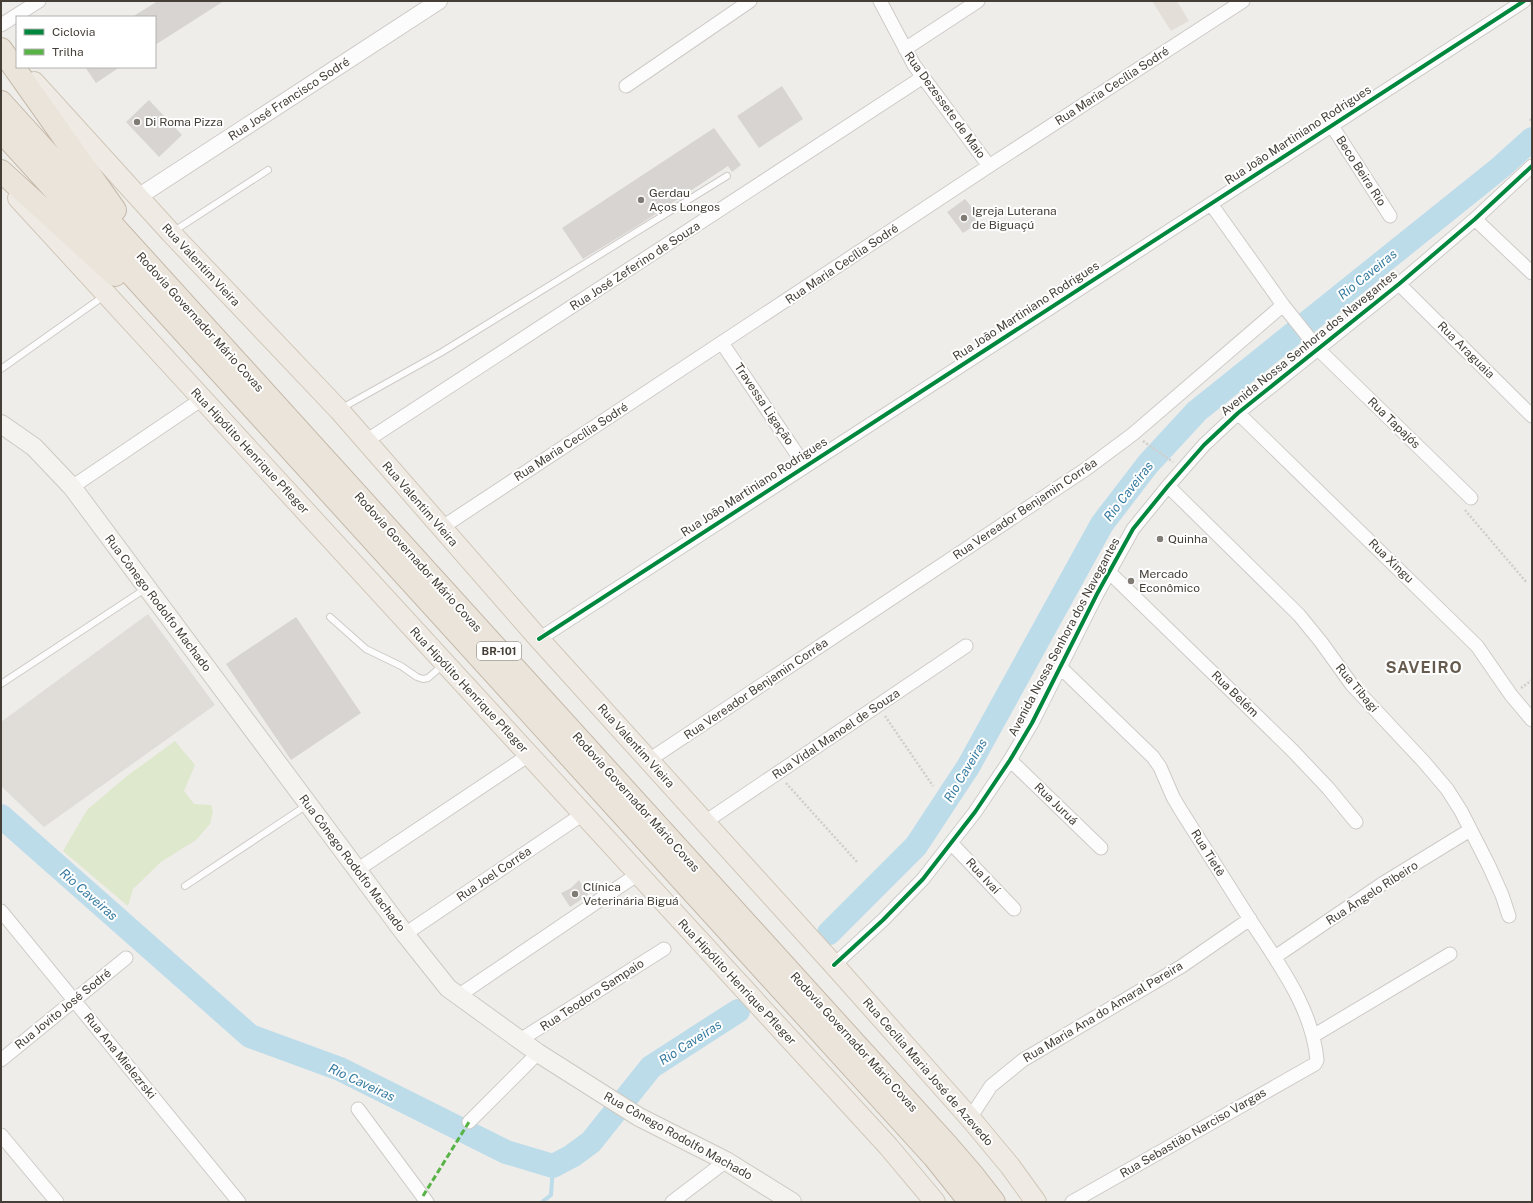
<svg xmlns="http://www.w3.org/2000/svg" width="1533" height="1203" font-family="'Public Sans',sans-serif">
	<style>
		.residential { fill: #e3ded7 }
		.industrial { fill: #e0ddd9 }
		.green { fill: #dee8cc }
		.lines { fill: none; stroke-linecap: round; stroke-linejoin: round }
		.stream { stroke: #bddcea; stroke-width: 4 }
		.river { stroke: #bddcea; stroke-width: 24 }
		.building { fill: #d7d4d1 }
		.service-casing { stroke: #cdcbc7; stroke-width: 8 }
		.minor-casing { stroke: #cdcbc7; stroke-width: 15 }
		.tertiary-casing { stroke: #cdcbc7; stroke-width: 18 }
		.secondary-casing { stroke: #cec9c1; stroke-width: 20 }
		.primary-casing { stroke: #d0c7b8; stroke-width: 22 }
		.motorway-casing { stroke: #c5b8a7; stroke-width: 24 }
		.path { stroke: #d0cdcb; stroke-width: 2.5; stroke-dasharray: 2 2; stroke-linecap: butt }
		.service { stroke: #fdfcfc; stroke-width: 6 }
		.minor { stroke: #fdfcfc; stroke-width: 13 }
		.tertiary { stroke: #fdfcfc; stroke-width: 16 }
		.secondary { stroke: #f5f3ef; stroke-width: 18 }
		.primary { stroke: #efebe4; stroke-width: 20 }
		.motorway { stroke: #eae4db; stroke-width: 22 }
		.quiet { stroke: #57b346; stroke-width: 3; stroke-dasharray: 6 3; stroke-linecap: butt }
		.cycleway-casing { stroke: #fff; stroke-width: 6 }
		.cycleway { stroke: #00873e; stroke-width: 4 }
		.poi-dot { fill: #807b75; stroke: #fff; stroke-width: 1.5 }
		.labels { text-anchor: middle; stroke-width: 4; stroke-linejoin: round; paint-order: stroke }
		.shield { fill: #fff; stroke: #7c7872; stroke-width: 1 }
		.shield-label { font-size: 11px; font-weight: bold; fill: #443e36 }
		.street-label { font-size: 12px; fill: #443e36; stroke: #fff }
		.poi-label { font-size: 12px; fill: #443e36; stroke: #fff; text-anchor: start }
		.water-label { font-size: 13px; font-style: italic; fill: #367ba0; stroke: #fff }
		.district-label { font-size: 16px; font-weight: bold; letter-spacing: 1px; fill: #665b4e; stroke: #fff }
	</style>
	<rect width="100%" height="100%" fill="#efedea"/>
	<path class="residential" d="M1152 1H1177L1189 21 1171 31Z"/>
	<path class="industrial" d="M148 614 215 705 44 827 1 786V722Z"/>
	<path class="green" d="M175 741 195 765 184 791 194 804 211 805 213 811 210 824 196 840 161 862 133 889 128 906 63 851 87 810 127 776Z"/>
	<g class="lines">
		<path class="stream" d="M542 1202 551 1195 553 1166"/>
		<path class="river" d="M1 816 250 1036 340 1069 506 1152 553 1166 572 1156 591 1142 651 1067 738 1011
			M829 933 916 846 968 767 1102 524 1148 464 1197 411 1501 167 1532 139"/>
	</g>
	<path class="building" d="M158 1H224L155 45V17H132Z
		M85 67H120L96 83Z
		M782 86 803 119 759 148 737 116Z
		M149 100 182 135 159 157 126 122Z
		M714 128 741 165 732 172 728 166 642 223 583 259 562 228Z
		M965 199 976 212 972 214 978 223 963 233 947 212Z
		M296 617 361 713 291 760 226 664Z
		M579 880 588 895 570 907 561 893 571 888Z"/>
	<g class="lines">
		<defs>
			<path id="service" d="M174 231 268 170
				M1 369 104 296
				M342 408 442 352 727 176
				M330 617 366 649 401 666 417 677 423 679 428 678 443 665
				M1 684 145 589
				M185 886 307 805"/>
			<path id="minor" d="M880 1 914 65 989 166
				M1 25 39 1
				M905 49 978 1
				M626 86 750 1
				M1332 126 1390 216
				M1475 219 1532 273
				M1399 284 1532 416
				M1283 305 1318 349 1471 498
				M722 343 805 466
				M1238 413 1477 646 1511 695 1532 720
				M366 441 923 77
				M1168 486 1299 615 1321 642 1352 685 1424 762 1447 789 1461 811 1489 866 1502 895 1509 916
				M72 487 202 399
				M441 528 989 166 1243 1
				M1109 572 1292 750 1328 788 1356 822
				M539 639 1524 1
				M1060 667 1153 757 1160 767 1173 797 1180 809C1203 845 1226 882 1249 918 1277 962 1312 1006 1317 1060L1315 1064 1072 1202
				M649 760 1086 469 1133 434 1283 305 1211 204
				M1010 760 1101 848
				M705 822 966 646
				M952 844 1014 909
				M357 870 529 755
				M1 911 239 1202
				M405 934 583 814
				M1275 957 1382 884 1470 830
				M834 965 883 920 923 879 975 812 1010 760 1032 723 1097 594 1133 529 1168 486 1204 445 1238 413 1399 284 1475 219 1532 166
				M458 996 638 874
				M1313 1036 1450 954
				M520 1040 664 949
				M1 1060 126 958
				M358 1109 427 1202
				M970 1118 991 1086 1023 1060 1182 966 1250 919
				M469 1122 538 1053
				M1 1135 57 1202
				M672 1202 726 1161"/>
			<path id="tertiary" d="M138 197 439 1"/>
			<path id="secondary" d="M1 424 34 447 72 487 405 934 448 988 538 1053 639 1117 726 1161 792 1202"/>
			<path id="primary" d="M34 82 171 233 339 410 539 639 834 965 970 1118 1010 1166 1036 1202
				M18 198 888 1146 935 1202"/>
			<path id="motorway" d="M1 49 115 210
				M1 102 948 1146 973 1175 994 1202
				M1 131 934 1157 970 1202
				M1 171 115 275"/>
		</defs>
		<use href="#service" class="service-casing"/>
		<use href="#minor" class="minor-casing"/>
		<use href="#tertiary" class="tertiary-casing"/>
		<use href="#secondary" class="secondary-casing"/>
		<use href="#primary" class="primary-casing"/>
		<use href="#motorway" class="motorway-casing"/>
		<path class="path" d="M1530 119 1532 121
			M1143 441 1173 462
			M1465 510 1527 583
			M1521 688 1532 680
			M885 716 933 786
			M786 783 858 863"/>
		<use href="#service" class="service"/>
		<use href="#minor" class="minor"/>
		<use href="#tertiary" class="tertiary"/>
		<use href="#secondary" class="secondary"/>
		<use href="#primary" class="primary"/>
		<use href="#motorway" class="motorway"/>
		<path class="quiet" d="M423 1196 469 1122"/>
		<defs>
			<path id="cycleway" d="M539 639 1524 1
				M834 965 883 920 923 879 975 812 1010 760 1032 723 1097 594 1133 529 1168 486 1204 445 1238 413 1399 284 1475 219 1532 166"/>
		</defs>
		<use href="#cycleway" class="cycleway-casing"/>
		<use href="#cycleway" class="cycleway"/>
	</g>
	<g class="poi-dot">
		<circle cx="137" cy="122" r="4"/>
		<circle cx="641" cy="200" r="4"/>
		<circle cx="964" cy="218" r="4"/>
		<circle cx="1160" cy="539" r="4"/>
		<circle cx="1131" cy="581" r="4"/>
		<circle cx="575" cy="894" r="4"/>
	</g>
	<g class="labels">
		<rect class="shield" x="477" y="642" width="44" height="18" rx="3"/>
		<g class="shield-label">
			<text x="499" y="655">BR-101</text>
		</g>
		<g class="street-label">
			<text transform="translate(1112 86) rotate(-33)" y="4">Rua Maria Cecília Sodré</text>
			<text transform="translate(289 99) rotate(-33)" y="4">Rua José Francisco Sodré</text>
			<text transform="translate(945 105) rotate(54)" y="4">Rua Dezessete de Maio</text>
			<text transform="translate(1298 135) rotate(-33)" y="4">Rua João Martiniano Rodrigues</text>
			<text transform="translate(1361 171) rotate(57)" y="4">Beco Beira Rio</text>
			<text transform="translate(842 264) rotate(-34)" y="4">Rua Maria Cecília Sodré</text>
			<text transform="translate(201 265) rotate(47)" y="4">Rua Valentim Vieira</text>
			<text transform="translate(635 266) rotate(-33)" y="4">Rua José Zeferino de Souza</text>
			<text transform="translate(1026 311) rotate(-33)" y="4">Rua João Martiniano Rodrigues</text>
			<text transform="translate(200 322) rotate(48)" y="4">Rodovia Governador Mário Covas</text>
			<text transform="translate(1309 343) rotate(-39)" y="4">Avenida Nossa Senhora dos Navegantes</text>
			<text transform="translate(1466 350) rotate(45)" y="4">Rua Araguaia</text>
			<text transform="translate(764 404) rotate(56)" y="4">Travessa Ligação</text>
			<text transform="translate(1394 423) rotate(44)" y="4">Rua Tapajós</text>
			<text transform="translate(571 442) rotate(-33)" y="4">Rua Maria Cecília Sodré</text>
			<text transform="translate(250 451) rotate(47)" y="4">Rua Hipólito Henrique Pfleger</text>
			<text transform="translate(754 487) rotate(-33)" y="4">Rua João Martiniano Rodrigues</text>
			<text transform="translate(420 504) rotate(49)" y="4">Rua Valentim Vieira</text>
			<text transform="translate(1025 509) rotate(-34)" y="4">Rua Vereador Benjamin Corrêa</text>
			<text transform="translate(1391 561) rotate(44)" y="4">Rua Xingu</text>
			<text transform="translate(418 562) rotate(48)" y="4">Rodovia Governador Mário Covas</text>
			<text transform="translate(158 603) rotate(53)" y="4">Rua Cônego Rodolfo Machado</text>
			<text transform="translate(1064 637) rotate(-62)" y="4">Avenida Nossa Senhora dos Navegantes</text>
			<text transform="translate(1357 688) rotate(50)" y="4">Rua Tibagi</text>
			<text transform="translate(756 689) rotate(-34)" y="4">Rua Vereador Benjamin Corrêa</text>
			<text transform="translate(469 690) rotate(47)" y="4">Rua Hipólito Henrique Pfleger</text>
			<text transform="translate(1235 694) rotate(44)" y="4">Rua Belém</text>
			<text transform="translate(836 734) rotate(-34)" y="4">Rua Vidal Manoel de Souza</text>
			<text transform="translate(636 746) rotate(48)" y="4">Rua Valentim Vieira</text>
			<text transform="translate(636 802) rotate(48)" y="4">Rodovia Governador Mário Covas</text>
			<text transform="translate(1056 804) rotate(44)" y="4">Rua Juruá</text>
			<text transform="translate(1208 853) rotate(58)" y="4">Rua Tietê</text>
			<text transform="translate(352 863) rotate(53)" y="4">Rua Cônego Rodolfo Machado</text>
			<text transform="translate(494 874) rotate(-34)" y="4">Rua Joel Corrêa</text>
			<text transform="translate(983 876) rotate(47)" y="4">Rua Ivaí</text>
			<text transform="translate(1372 893) rotate(-33)" y="4">Rua Ângelo Ribeiro</text>
			<text transform="translate(737 982) rotate(47)" y="4">Rua Hipólito Henrique Pfleger</text>
			<text transform="translate(592 995) rotate(-33)" y="4">Rua Teodoro Sampaio</text>
			<text transform="translate(63 1009) rotate(-39)" y="4">Rua Jovito José Sodré</text>
			<text transform="translate(1103 1012) rotate(-31)" y="4">Rua Maria Ana do Amaral Pereira</text>
			<text transform="translate(854 1042) rotate(48)" y="4">Rodovia Governador Mário Covas</text>
			<text transform="translate(120 1056) rotate(51)" y="4">Rua Ana Mielezrski</text>
			<text transform="translate(928 1072) rotate(49)" y="4">Rua Cecília Maria José de Azevedo</text>
			<text transform="translate(1193 1133) rotate(-30)" y="4">Rua Sebastião Narciso Vargas</text>
			<text transform="translate(678 1136) rotate(29)" y="4">Rua Cônego Rodolfo Machado</text>
		</g>
		<g class="poi-label">
			<text x="145" y="126">Di Roma Pizza</text>
			<text x="649" y="197">Gerdau<tspan x="649" dy="14">Aços Longos</tspan></text>
			<text x="972" y="215">Igreja Luterana<tspan x="972" dy="14">de Biguaçú</tspan></text>
			<text x="1168" y="543">Quinha</text>
			<text x="1139" y="578">Mercado<tspan x="1139" dy="14">Econômico</tspan></text>
			<text x="583" y="891">Clínica<tspan x="583" dy="14">Veterinária Biguá</tspan></text>
		</g>
		<g class="water-label">
			<text transform="translate(1367 274) rotate(-39)" y="5">Rio Caveiras</text>
			<text transform="translate(1128 491) rotate(-52)" y="5">Rio Caveiras</text>
			<text transform="translate(965 770) rotate(-59)" y="5">Rio Caveiras</text>
			<text transform="translate(89 894) rotate(41)" y="5">Rio Caveiras</text>
			<text transform="translate(690 1042) rotate(-33)" y="5">Rio Caveiras</text>
			<text transform="translate(362 1082) rotate(25)" y="5">Rio Caveiras</text>
		</g>
		<g class="district-label">
			<text x="1424" y="673">SAVEIRO</text>
		</g>
	</g>
	<rect width="1533" height="1203" fill="none" stroke="#443e36" stroke-width="4"/>
	<rect x="16" y="16" width="140" height="52" fill="#ffffff" stroke="#b4b2af"/>
	<rect x="24" y="29" width="20" height="6" fill="#00873e" stroke="#b4b2af"/>
	<text x="52" y="36" font-size="12" fill="#443e36">Ciclovia</text>
	<rect x="24" y="49" width="20" height="6" fill="#57b346" stroke="#b4b2af"/>
	<text x="52" y="56" font-size="12" fill="#443e36">Trilha</text>
</svg>
